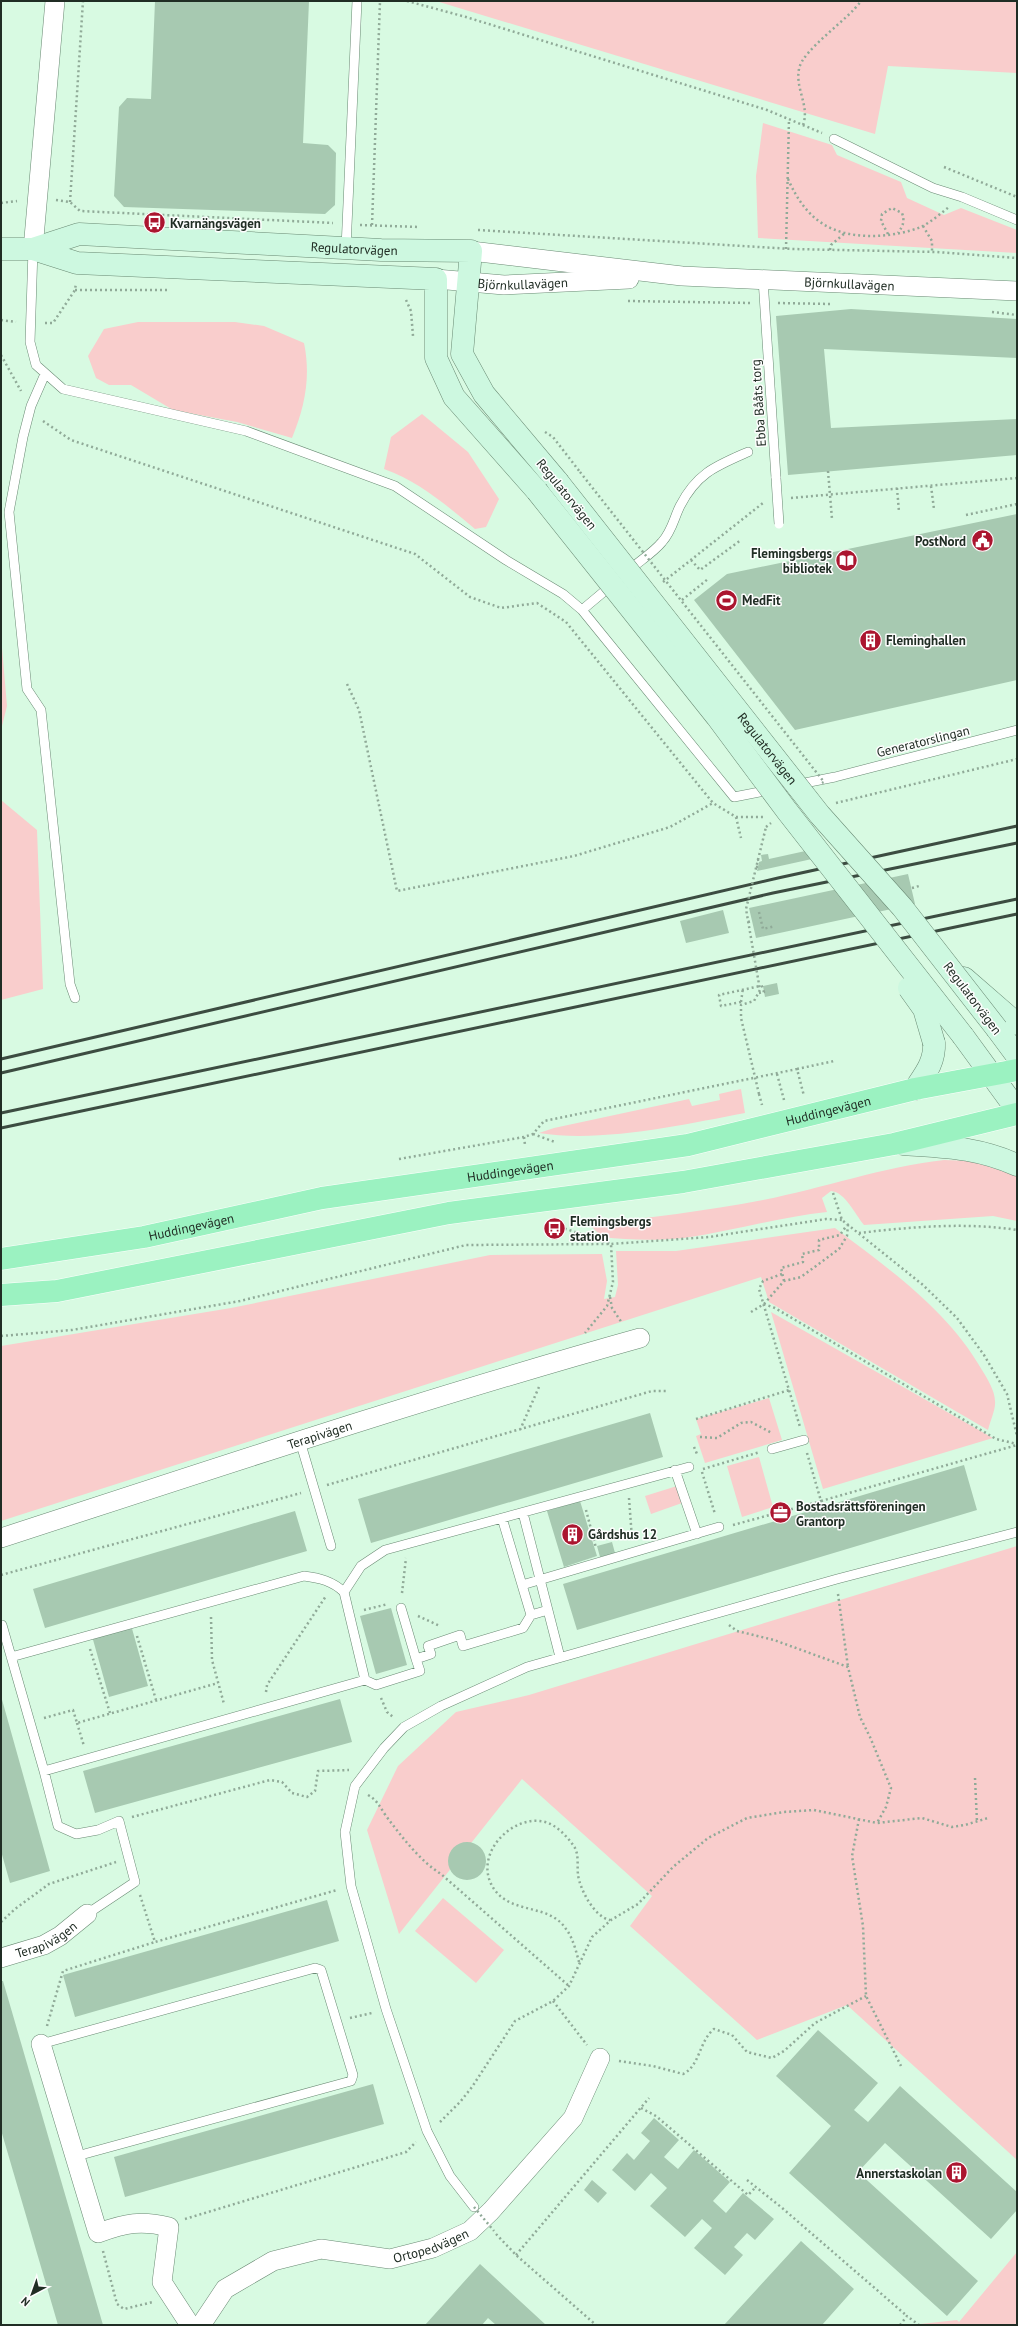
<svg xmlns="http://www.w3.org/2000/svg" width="1018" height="2326" font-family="'PT Sans',sans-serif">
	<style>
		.green { fill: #f9cdcc }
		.building { fill: #a7c9b1 }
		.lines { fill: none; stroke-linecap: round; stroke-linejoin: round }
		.lane-casing { stroke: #6a8a74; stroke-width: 10 }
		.street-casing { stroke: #6a8a74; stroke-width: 20 }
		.secondary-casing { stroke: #6a8a74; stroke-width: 23 }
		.primary-casing { stroke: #fff; stroke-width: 23 }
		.path { stroke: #90aa98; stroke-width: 2.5; stroke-dasharray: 2 3; stroke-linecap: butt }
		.lane { stroke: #fff; stroke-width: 9 }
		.street { stroke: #fff; stroke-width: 19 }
		.secondary { stroke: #cdf8e0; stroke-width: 22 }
		.primary { stroke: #9bf2c1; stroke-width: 22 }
		.rail { stroke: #3c4c41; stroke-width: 3 }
		.lane-bridge-casing { stroke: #6a8a74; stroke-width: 10; stroke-linecap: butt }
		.secondary-bridge-casing { stroke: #6a8a74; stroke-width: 23; stroke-linecap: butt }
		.path-bridge { stroke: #90aa98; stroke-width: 2.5; stroke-dasharray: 2 3; stroke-linecap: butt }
		.lane-bridge { stroke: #fff; stroke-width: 9 }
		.secondary-bridge { stroke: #cdf8e0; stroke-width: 22 }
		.labels { text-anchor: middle; stroke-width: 3; stroke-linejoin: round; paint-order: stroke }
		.poi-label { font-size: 13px; font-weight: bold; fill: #202d24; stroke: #fdfdfd; text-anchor: start }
		.street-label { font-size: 13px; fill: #202d24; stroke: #fdfdfd }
	</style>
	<rect width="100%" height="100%" fill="#d8fae2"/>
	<path class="green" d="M436 1H1017V73L888 66 875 134Z
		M763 123 832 145 837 155 901 182 907 198 944 215 961 208 1017 230V253L758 238 756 176Z
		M138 322H235L264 326 304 343C311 376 305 407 292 438L237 422 173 410 131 385H109L96 378 88 356 104 329Z
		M422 414 468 452 499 499 486 527 475 529C446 505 420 482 384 469L391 437Z
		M1 636 7 706 1 730Z
		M1 800 37 830 43 989 1 1000Z
		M741 1089 745 1113C682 1125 601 1143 539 1133L554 1128 689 1099 692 1106 720 1100 719 1094Z
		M944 1160 972 1161 1017 1176V1221L993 1216 864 1225C855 1214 845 1192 831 1191L822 1198 827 1212C779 1217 733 1231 684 1238 657 1241 628 1240 602 1237L589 1224C648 1218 706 1211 763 1200 824 1188 882 1167 944 1160Z
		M835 1228C890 1270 947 1309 982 1370 987 1378 995 1391 995 1401 996 1409 990 1421 988 1430L769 1302 761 1277 1 1521V1346L231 1308 490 1255 602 1254 607 1281 604 1299 615 1297 618 1285 616 1251H676Z
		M771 1312 993 1438 823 1489Z
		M769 1398 782 1440 705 1463 696 1436 701 1434 696 1419Z
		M759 1457 773 1507 742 1517 727 1466Z
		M677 1486 682 1503 651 1514 645 1496Z
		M1017 1546V2160L847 2005 757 2040 630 1926 652 1896 522 1779 399 1934 367 1830 398 1766 456 1712 529 1695Z
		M443 1898 504 1950 476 1983 415 1931Z
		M1017 2252V2325H911L957 2320 959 2322Z"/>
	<path class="building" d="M155 1H309L303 143 328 145 336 153 335 205 325 214 124 207 114 196 119 107 127 98 151 99Z
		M851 309 1017 319V358L824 349 831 428 1017 419V455L788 475 776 316Z
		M1017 514V680L795 730 694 600 727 574Z
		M819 848 821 857 757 871 759 862 762 861 761 855 768 854 769 859Z
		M908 874 915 904 756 938 749 908Z
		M723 910 729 933 686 943 680 921Z
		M777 983 779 994 765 997 763 986Z
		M650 1413 663 1457 371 1543 358 1499Z
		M964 1465 977 1510 577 1630 563 1584Z
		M580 1501 597 1556 564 1567 547 1511Z
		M295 1511 307 1551 45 1628 33 1589Z
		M612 1542 615 1553 600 1557 597 1546Z
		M391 1608 407 1665 376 1674 360 1616Z
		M131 1625 148 1686 109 1697 92 1636Z
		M1 1696 50 1871 10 1883 1 1851Z
		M340 1699 352 1742 95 1813 83 1771Z
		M448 1861a19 19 0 1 1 38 0a19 19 0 1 1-38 0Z
		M327 1900 339 1941 75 2017 63 1975Z
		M1 1981H3L103 2325H58L1 2130Z
		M818 2030 878 2083 854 2110 868 2122 900 2086 1017 2192V2210L991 2239 885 2143 858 2172 978 2281 947 2316 789 2173 831 2126 776 2076Z
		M373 2084 384 2124 125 2197 114 2157Z
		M654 2118 679 2140 664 2157 678 2169 694 2150 730 2182 713 2201 726 2213 743 2193 774 2219 755 2240 747 2233 734 2247 743 2255 725 2275 694 2248 712 2228 702 2219 685 2237 650 2206 667 2188 651 2173 635 2191 612 2170 627 2153 634 2160 650 2141 641 2133Z
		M592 2180 607 2193 598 2203 584 2190Z
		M801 2241 854 2289 822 2325H724Z
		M480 2264 546 2325H496L488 2318 482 2325H425Z"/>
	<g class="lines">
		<defs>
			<path id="lane" d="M834 139 933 188 962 197 1017 220
				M346 248 357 1
				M33 249 30 342 36 365 63 389 246 431 395 486 506 560 563 594 582 610 734 797 835 777 1017 730
				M763 279 776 478
				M45 374 31 406 23 437 9 512 27 689 41 710 70 984 75 998
				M627 572C638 562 653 553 662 542 672 531 674 518 680 506 697 473 716 466 748 452
				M582 610 613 584
				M300 1441 331 1546
				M772 1449 804 1440
				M675 1470 697 1534
				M523 1513 560 1657
				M522 1585 719 1527
				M344 1592 361 1566 385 1550 689 1467
				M401 1608 416 1659
				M531 1615 548 1610
				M2 1625 44 1771 365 1680 376 1685 420 1671 416 1659 431 1654 428 1646 460 1635 463 1646 523 1628 531 1615 502 1518
				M11 1657 304 1576C320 1578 332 1581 344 1592L365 1680
				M44 1771 58 1826 76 1834 98 1830 119 1821 135 1882 87 1914
				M41 2044 315 1968 321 1970 353 2075 351 2081 77 2156
				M474 2207 450 2176 427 2131 386 2009 351 1886 345 1832 355 1786 384 1748 404 1727 441 1706 527 1667 837 1579 1017 1532"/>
			<g id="street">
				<path d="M33 249 55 1"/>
				<path id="s1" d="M471 251 682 276 1017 291"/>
				<path id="s2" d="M436 279 504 285 629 279"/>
				<path id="s3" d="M1 1538C213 1469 425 1398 640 1338"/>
				<path id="s4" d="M1 1958 44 1945 60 1936 87 1914"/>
				<path d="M41 2044 98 2233C126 2223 141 2220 169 2227L162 2282 190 2325"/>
				<path id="s5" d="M201 2325 225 2289 273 2261 321 2249 390 2259 433 2248 470 2231 491 2211 573 2118 600 2058"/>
			</g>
			<g id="secondary">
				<path d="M1 249H33L77 263 436 279V358L454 397 537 491"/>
				<path id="s6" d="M33 249 79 234 381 250 471 251 462 354 484 394 558 482"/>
				<path d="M964 978 1017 1024"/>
				<path d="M997 1029 1017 1056"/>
				<path d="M963 1036 1017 1110"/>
				<path d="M915 1089C925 1074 935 1062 934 1043"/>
				<path d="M903 1144C945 1147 977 1147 1017 1165"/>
			</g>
			<g id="primary">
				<path id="s7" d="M1 1259 144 1237 322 1198 688 1145 915 1089 1017 1070"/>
				<path d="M1 1295 57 1291 449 1213 683 1182 894 1144 1017 1114"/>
			</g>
		</defs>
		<use href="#lane" class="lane-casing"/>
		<use href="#street" class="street-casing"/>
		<use href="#secondary" class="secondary-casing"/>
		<use href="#primary" class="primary-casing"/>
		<path class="path" d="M407 1 466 17 767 110 822 133
			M803 125C810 106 795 89 799 69 802 50 849 19 861 1
			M944 167 1017 197
			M788 179C796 197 806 213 823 224 850 241 893 238 921 227 931 222 940 214 949 207
			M56 200 70 202 80 211 333 223
			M70 202 83 1
			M1 203 17 201
			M360 225 419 227
			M372 225 380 1
			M923 226 932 241V252
			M478 230 792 249 936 252 1017 258
			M888 234 881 221 882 214 892 208 902 213C905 221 903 226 898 233
			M786 249 789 119
			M830 250 831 245 845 233
			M75 290H167
			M406 300 411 311 413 336
			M628 301 751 303
			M778 303 831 304
			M992 312 1017 315
			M1 320 16 322
			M45 323H53L75 290 76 283
			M1 355 21 391
			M43 421 71 440 415 554 470 597 501 608 537 603 566 622 713 803 736 817H765
			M545 432 553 437 580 472
			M931 486 934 509
			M897 488 899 512
			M791 498 1017 478
			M966 515 1017 504
			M691 560 700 570 741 540
			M663 582 763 503
			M682 600 708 579
			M347 684 359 710 397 891 574 856 670 827 713 803
			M836 803 1017 759
			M736 817 741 838
			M766 827 771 823
			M757 860 761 859
			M756 867 761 866
			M912 888 919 886
			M759 912 763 929 775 926
			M748 922 752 921
			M759 993 764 992 761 984
			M741 1002 743 988
			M797 1069 834 1061
			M777 1074 784 1100
			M759 1094 762 1105
			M533 1134 555 1142
			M524 1137 525 1145
			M399 1159 524 1137 533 1134 544 1121 797 1069 804 1096
			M833 1193 842 1220 923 1285 957 1318 984 1355 1007 1394 1017 1436
			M560 1227 611 1244 613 1282 607 1306 585 1333
			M859 1233C910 1227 966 1222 1017 1230
			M782 1274 763 1281 759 1289 800 1427
			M784 1281 781 1268 803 1262 802 1254 819 1250V1240L840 1235 847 1225
			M610 1297 612 1308 622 1323
			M764 1304 784 1281 801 1277 839 1249 847 1236 848 1225
			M751 1312 764 1304 775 1308 996 1439 1017 1444
			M1 1336 72 1330 240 1301 466 1245 611 1244 709 1237 826 1219 842 1220
			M696 1419 789 1390
			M520 1430 539 1387
			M700 1437 717 1438 741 1423 751 1422 772 1433
			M694 1447 697 1454
			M807 1453 821 1501 1017 1445
			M703 1469 760 1452
			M702 1472 715 1514
			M327 1485 652 1391H666
			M629 1498 632 1539
			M586 1510 596 1548
			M733 1525 821 1501
			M1 1575 301 1493
			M402 1593 406 1558
			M838 1594 848 1667
			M364 1610 388 1604
			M418 1616 440 1626
			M211 1617 212 1660 224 1704
			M729 1625 737 1631 774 1640 848 1667 860 1717 870 1737 891 1788 886 1807 877 1823
			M137 1636 156 1700
			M90 1649 110 1713
			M266 1692 267 1685 326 1596
			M381 1698 387 1712 393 1717
			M44 1718 73 1710 77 1723 218 1683
			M77 1723 84 1746
			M975 1778 977 1822
			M368 1795C377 1800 380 1807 386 1816 402 1837 419 1860 441 1874L569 1986
			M132 1817 270 1780 282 1782 292 1793 307 1797 315 1791 318 1771 349 1770
			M859 1819 852 1856 863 1926 866 1996 901 2066
			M140 1895 155 1942 337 1890
			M1 1922 15 1909 49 1884 116 1862
			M579 1962C576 1951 573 1938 566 1929 549 1903 512 1915 494 1889 469 1852 521 1805 554 1826 562 1831 570 1840 575 1848 579 1856 577 1866 578 1875 580 1889 594 1917 610 1920
			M553 2001 587 2045
			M350 2018 372 2013
			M47 2026 63 1971 155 1942
			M619 2061 653 2066 683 2074C700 2066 699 2041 714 2029L732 2035 747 2052 772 2058 784 2051 815 2023 866 1996
			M641 2108 656 2116 748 2195 755 2188
			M440 2122 460 2102 472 2087 515 2021 553 2001 569 1986 592 1937 611 1920 638 1904 673 1867 708 1838 747 1818 784 1812 814 1810 877 1823 922 1818 952 1827 965 1825 988 1818
			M747 2180 781 2207 907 2316
			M185 2219 406 2152 416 2142
			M496 2234 516 2255 596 2325
			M103 2251 117 2304 124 2309 153 2302
			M516 2255 649 2098
			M900 2325 907 2316 919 2325"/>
		<use href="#lane" class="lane"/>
		<use href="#street" class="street"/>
		<use href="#secondary" class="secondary"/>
		<use href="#primary" class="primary"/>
		<path class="rail" d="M1 1059 778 878 1017 826
			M1 1073 773 893 1017 843
			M1 1113 1017 899
			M1 1128 1017 914"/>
		<defs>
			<path id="lane-bridge" d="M776 478 779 524"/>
			<g id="secondary-bridge">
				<path id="s8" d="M558 482 820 815 902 907 997 1029"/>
				<path d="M537 491 717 717 787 811 963 1036"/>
				<path d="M909 988 924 1009 934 1043"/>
			</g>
		</defs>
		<use href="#lane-bridge" class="lane-bridge-casing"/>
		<use href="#secondary-bridge" class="secondary-bridge-casing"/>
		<path class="path-bridge" d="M828 471 832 519
			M580 472 824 782 822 783
			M741 1002 721 1006 719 995 760 986
			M759 1094 741 1018V1005L754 1001 760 990 746 909 766 827
			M474 2207 494 2231"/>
		<use href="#lane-bridge" class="lane-bridge"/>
		<use href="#secondary-bridge" class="secondary-bridge"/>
	</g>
	<defs>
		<symbol id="bus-disc" viewBox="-11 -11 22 22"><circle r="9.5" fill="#ab152f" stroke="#fdfdfd"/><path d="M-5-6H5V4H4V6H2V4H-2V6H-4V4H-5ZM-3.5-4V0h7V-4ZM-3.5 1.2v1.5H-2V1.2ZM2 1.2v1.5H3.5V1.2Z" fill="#fff"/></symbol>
		<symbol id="civic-disc" viewBox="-11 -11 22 22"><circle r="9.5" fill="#ab152f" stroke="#fdfdfd"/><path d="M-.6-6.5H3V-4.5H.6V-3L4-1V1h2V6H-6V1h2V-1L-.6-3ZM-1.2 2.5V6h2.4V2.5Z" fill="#fff"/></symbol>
		<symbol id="library-disc" viewBox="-11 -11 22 22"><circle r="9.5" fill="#ab152f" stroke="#fdfdfd"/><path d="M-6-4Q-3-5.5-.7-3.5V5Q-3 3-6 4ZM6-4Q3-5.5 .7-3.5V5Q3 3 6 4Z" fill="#fff"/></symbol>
		<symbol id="stadium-disc" viewBox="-11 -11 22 22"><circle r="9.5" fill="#ab152f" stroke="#fdfdfd"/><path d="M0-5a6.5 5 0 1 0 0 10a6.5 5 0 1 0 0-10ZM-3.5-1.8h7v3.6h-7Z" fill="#fff"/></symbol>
		<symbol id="building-disc" viewBox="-11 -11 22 22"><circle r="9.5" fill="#ab152f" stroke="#fdfdfd"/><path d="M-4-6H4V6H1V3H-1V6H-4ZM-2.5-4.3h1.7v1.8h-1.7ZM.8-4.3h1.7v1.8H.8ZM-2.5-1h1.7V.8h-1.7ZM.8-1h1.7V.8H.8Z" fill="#fff"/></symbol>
		<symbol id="office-disc" viewBox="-11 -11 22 22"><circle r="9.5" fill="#ab152f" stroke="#fdfdfd"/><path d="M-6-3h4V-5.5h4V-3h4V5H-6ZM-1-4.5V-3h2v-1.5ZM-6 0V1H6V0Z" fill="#fff"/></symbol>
	</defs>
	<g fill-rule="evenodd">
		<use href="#bus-disc" x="142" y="210" width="25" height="25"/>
		<use href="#civic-disc" x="970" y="528" width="25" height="25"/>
		<use href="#library-disc" x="834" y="548" width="25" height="25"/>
		<use href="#stadium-disc" x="714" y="588" width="25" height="25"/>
		<use href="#building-disc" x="858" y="628" width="25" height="25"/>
		<use href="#bus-disc" x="542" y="1216" width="25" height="25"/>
		<use href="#office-disc" x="768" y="1500" width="25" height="25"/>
		<use href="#building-disc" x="560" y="1522" width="25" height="25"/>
		<use href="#building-disc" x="944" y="2160" width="25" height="25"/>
	</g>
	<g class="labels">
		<g class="poi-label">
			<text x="170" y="228">Kvarnängsvägen</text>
			<text x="966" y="546" text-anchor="end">PostNord</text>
			<text x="832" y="558" text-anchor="end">Flemingsbergs<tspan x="832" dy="15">bibliotek</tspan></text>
			<text x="742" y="605">MedFit</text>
			<text x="886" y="645">Fleminghallen</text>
			<text x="570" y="1226">Flemingsbergs<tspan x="570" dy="15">station</tspan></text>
			<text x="796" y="1511">Bostadsrättsföreningen<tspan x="796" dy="15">Grantorp</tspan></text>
			<text x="588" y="1539">Gårdshus 12</text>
			<text x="942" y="2178" text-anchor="end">Annerstaskolan</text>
		</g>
		<g class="street-label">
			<text dy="5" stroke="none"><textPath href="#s6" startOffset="324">Regulatorvägen</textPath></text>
			<text dy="5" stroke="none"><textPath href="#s2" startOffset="87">Björnkullavägen</textPath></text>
			<text dy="5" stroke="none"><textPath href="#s1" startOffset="380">Björnkullavägen</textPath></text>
			<text transform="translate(758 403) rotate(-94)" y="5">Ebba Bååts torg</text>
			<text transform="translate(567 494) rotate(51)" y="5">Regulatorvägen</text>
			<text transform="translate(923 741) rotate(-14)" y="5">Generatorslingan</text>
			<text dy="5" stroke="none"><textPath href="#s8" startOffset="339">Regulatorvägen</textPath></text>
			<text transform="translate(973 998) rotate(53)" y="5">Regulatorvägen</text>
			<text dy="5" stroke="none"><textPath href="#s7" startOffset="841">Huddingevägen</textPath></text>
			<text dy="5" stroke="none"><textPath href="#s7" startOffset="517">Huddingevägen</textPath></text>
			<text dy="5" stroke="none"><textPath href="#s7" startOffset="193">Huddingevägen</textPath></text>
			<text dy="5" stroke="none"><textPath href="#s3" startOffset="335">Terapivägen</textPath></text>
			<text dy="5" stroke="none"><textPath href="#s4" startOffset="49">Terapivägen</textPath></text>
			<text dy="5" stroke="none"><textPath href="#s5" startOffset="261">Ortopedvägen</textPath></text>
		</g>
	</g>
	<rect width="1018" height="2326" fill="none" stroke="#202d24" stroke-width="4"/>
	<g transform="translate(32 2294) rotate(221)" stroke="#fdfdfd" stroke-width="3" paint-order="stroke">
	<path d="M0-3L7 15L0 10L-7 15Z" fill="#202d24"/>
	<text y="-6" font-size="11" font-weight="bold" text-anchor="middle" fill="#202d24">N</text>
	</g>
</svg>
